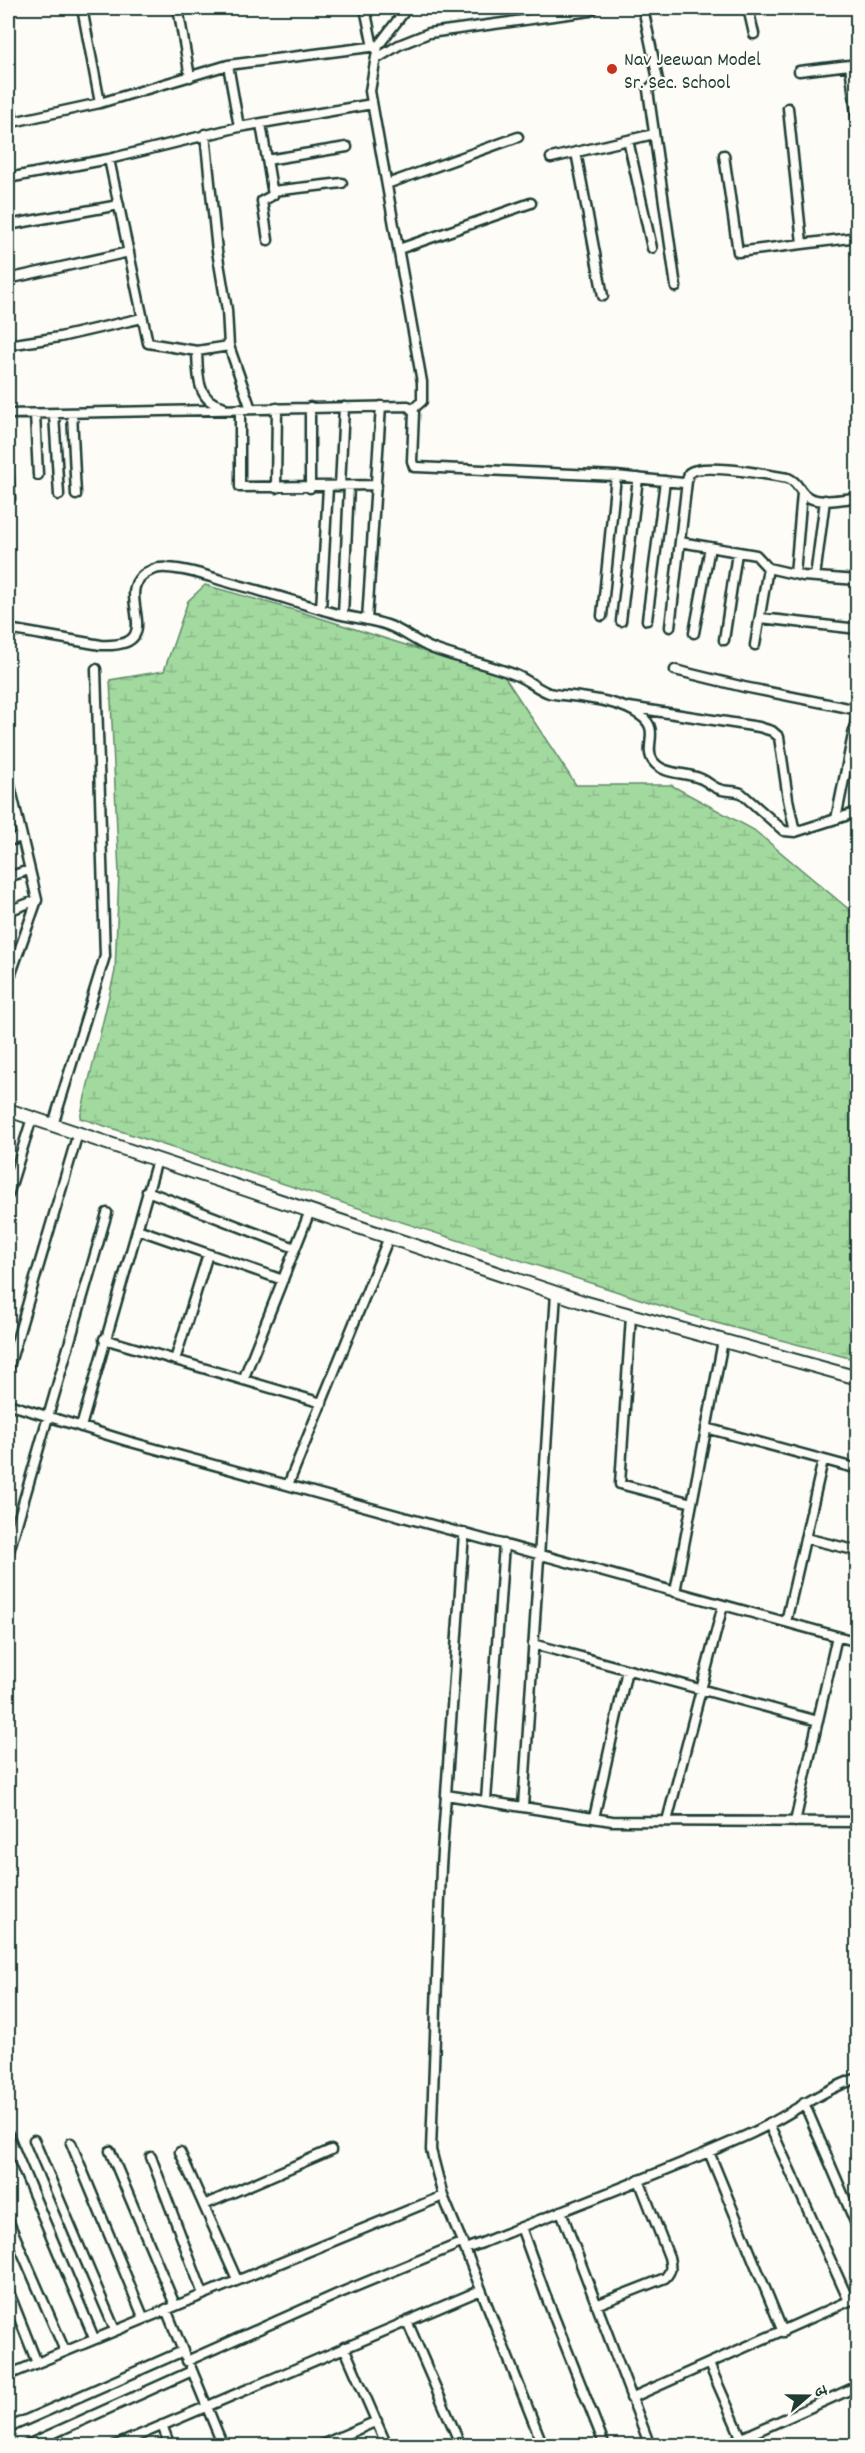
<svg xmlns="http://www.w3.org/2000/svg" width="865" height="2453" font-family="Dekko,'Playpen Sans Deva',sans-serif">
	<style>
		.wetland { fill: url(#wetland-marsh); stroke: #608b69; stroke-width: 1.5 }
		.lines { fill: none; stroke-linecap: round; stroke-linejoin: round }
		.street-casing { stroke: #1f3d34; stroke-width: 13 }
		.secondary-casing { stroke: #1f3d34; stroke-width: 16 }
		.street { stroke: #fdfcf7; stroke-width: 8 }
		.secondary { stroke: #fdfcf7; stroke-width: 12 }
		.poi-dot { fill: #c8321e; stroke: #fdfcf7; stroke-width: 2 }
		.labels { text-anchor: middle; stroke-width: 4.5; stroke-linejoin: round; paint-order: stroke }
		.poi-label { font-size: 20px; fill: #1f3d34; stroke: #fdfcf7; text-anchor: start }
	</style>
	<defs>
		<pattern id="wetland-marsh" width="20" height="14" patternUnits="userSpaceOnUse" patternTransform="scale(1.5)"><rect width="20" height="14" fill="#a2d99e"/><path d="M1 5h8M5 5V1M11 12h8M15 12V8" fill="none" stroke="#8bbb89"/></pattern>
	</defs>
	<rect width="100%" height="100%" fill="#fdfcf7"/>
	<filter id="ink" filterUnits="userSpaceOnUse"><feTurbulence type="fractalNoise" baseFrequency=".0167" numOctaves="2"/><feDisplacementMap in="SourceGraphic" scale="12" xChannelSelector="R" yChannelSelector="G"/><feConvolveMatrix kernelMatrix="1 2 1 2 8 2 1 2 1" color-interpolation-filters="sRGB"/></filter>
	<g filter="url(#ink)">
		<path class="wetland" d="M205 585 301 612 504 676 576 785H671L754 830 857 916V1360L705 1320 80 1118 115 971 119 873 110 680 164 671 188 601Z"/>
		<g class="lines">
			<defs>
				<path id="street" d="M82 8 100 103
					M178 8 190 77
					M365 8 373 47
					M407 8 378 46 370 91 422 382V401L413 409
					M643 8 658 80 648 90 676 287
					M748 8 754 34
					M376 59 399 45 429 33 590 11 594 8
					M228 65 239 127
					M850 65 858 130
					M799 71 858 64
					M8 94 13 122
					M788 108 802 243
					M8 123 100 103 228 65 378 46
					M261 124 273 195 262 201 268 240
					M205 134 217 251 227 310 229 346 251 409
					M628 140 652 248
					M576 152 603 296
					M724 155 738 252 858 237
					M551 158 654 134
					M109 159 148 343 197 351C198 373 196 401 222 406
					M267 160 347 147
					M8 178 109 159 239 127 372 104
					M387 184 518 137
					M273 191 342 183
					M8 225 119 205
					M399 249 531 203
					M8 279 129 252
					M8 345 60 337 142 318
					M197 351 229 346
					M310 407V488
					M240 409V487L377 485
					M72 413 76 495
					M8 414 408 406 414 412 412 461 414 467H417L616 476 683 483 687 481 689 473C702 462 769 475 788 478 798 482 798 489 805 495 818 506 842 498 858 498
					M35 414 38 475
					M54 414 59 495
					M8 462 10 499
					M340 486 344 407
					M276 488 277 408
					M680 542 756 555 768 568 803 576 858 580
					M795 574 802 493
					M815 577 825 500
					M321 609 328 487
					M343 615 349 486
					M602 616 616 476
					M761 618 858 629
					M367 620 381 406
					M647 620 665 481
					M621 621 638 478
					M670 627 687 481
					M8 629 101 645C168 648 116 597 142 576 149 570 158 567 167 568 191 569 215 579 238 585 270 593 302 604 334 613 351 618 370 619 387 625 402 630 416 642 431 648 459 659 490 664 518 676 529 681 538 689 549 693 557 695 564 695 572 696 594 699 622 702 641 716 661 730 643 747 653 761 663 775 685 772 699 778 706 780 712 787 719 789 726 792 733 790 741 793L784 831 795 832 858 812
					M694 633 710 547
					M724 640 737 553
					M755 645 768 568
					M675 670 744 687 858 710 836 819
					M629 707 759 727 772 731 779 737 788 799 795 832
					M8 777 37 900 8 982
					M8 841 22 837
					M8 877 29 870
					M8 911 37 900
					M53 1125 105 956 96 669
					M147 1191 295 1248
					M8 1195 32 1118
					M137 1229 283 1280
					M631 1316 620 1484 692 1503
					M104 1339 322 1403
					M175 1360 208 1254
					M8 1370 78 1133
					M243 1380 310 1211
					M8 1404 127 1441 858 1642
					M81 1427 157 1160
					M706 1428 858 1469
					M288 1485 389 1237
					M805 1538 858 1551
					M8 1555 107 1213
					M675 1592 723 1341
					M786 1622 823 1460
					M533 1644 818 1721
					M446 1795 612 1821 858 1822
					M486 1801 504 1544
					M523 1807 556 1293
					M594 1818 627 1670
					M667 1821 723 1605
					M795 1822 837 1636
					M804 2103 858 2229
					M769 2124 849 2301
					M8 2134 94 2338
					M34 2140 115 2330
					M71 2143 144 2319
					M110 2151 175 2305
					M180 2152 237 2280
					M709 2152 783 2332
					M151 2157 203 2294
					M443 2196 431 2150 441 1867 464 1533
					M204 2205 331 2150
					M561 2211 650 2446
					M8 2220 65 2351
					M521 2227 547 2299 605 2446
					M465 2249 543 2446
					M8 2290 37 2363
					M596 2305 665 2278C672 2271 671 2266 669 2257L639 2180
					M166 2309 185 2356
					M407 2321 461 2446
					M344 2347 387 2446
					M187 2361 340 2293 461 2243
					M709 2364 741 2437
					M191 2368 223 2446
					M8 2375 443 2196 465 2249 482 2243C572 2206 664 2173 752 2133 789 2116 819 2091 858 2078
					M631 2398 858 2297
					M162 2425 170 2446
					M8 2428 183 2351
					M25 2446 192 2371
					M114 2446 481 2290
					M319 2446 377 2421
					M724 2446 858 2386"/>
				<path id="secondary" d="M8 1110 583 1302 858 1378"/>
			</defs>
			<use href="#street" class="street-casing"/>
			<use href="#secondary" class="secondary-casing"/>
			<use href="#street" class="street"/>
			<use href="#secondary" class="secondary"/>
		</g>
	</g>
	<circle class="poi-dot" cx="612" cy="69" r="6"/>
	<g class="labels">
		<g class="poi-label">
			<text x="624" y="65">Nav Jeewan Model<tspan x="624" dy="23">Sr. Sec. School</tspan></text>
		</g>
	</g>
	<rect width="865" height="2453" fill="none" stroke="#fdfcf7" stroke-width="30"/>
	<rect x="15" y="15" width="835" height="2423" fill="none" stroke="#1f3d34" stroke-width="2" filter="url(#ink)"/>
	<g transform="translate(808 2396) rotate(70)" stroke="#fdfcf7" stroke-width="4.5" paint-order="stroke">
	<path d="M0-4.5L10 22L0 15L-10 22Z" fill="#1f3d34"/>
	<text y="-9" font-size="16" font-weight="bold" text-anchor="middle" fill="#1f3d34">उ</text>
	</g>
</svg>
